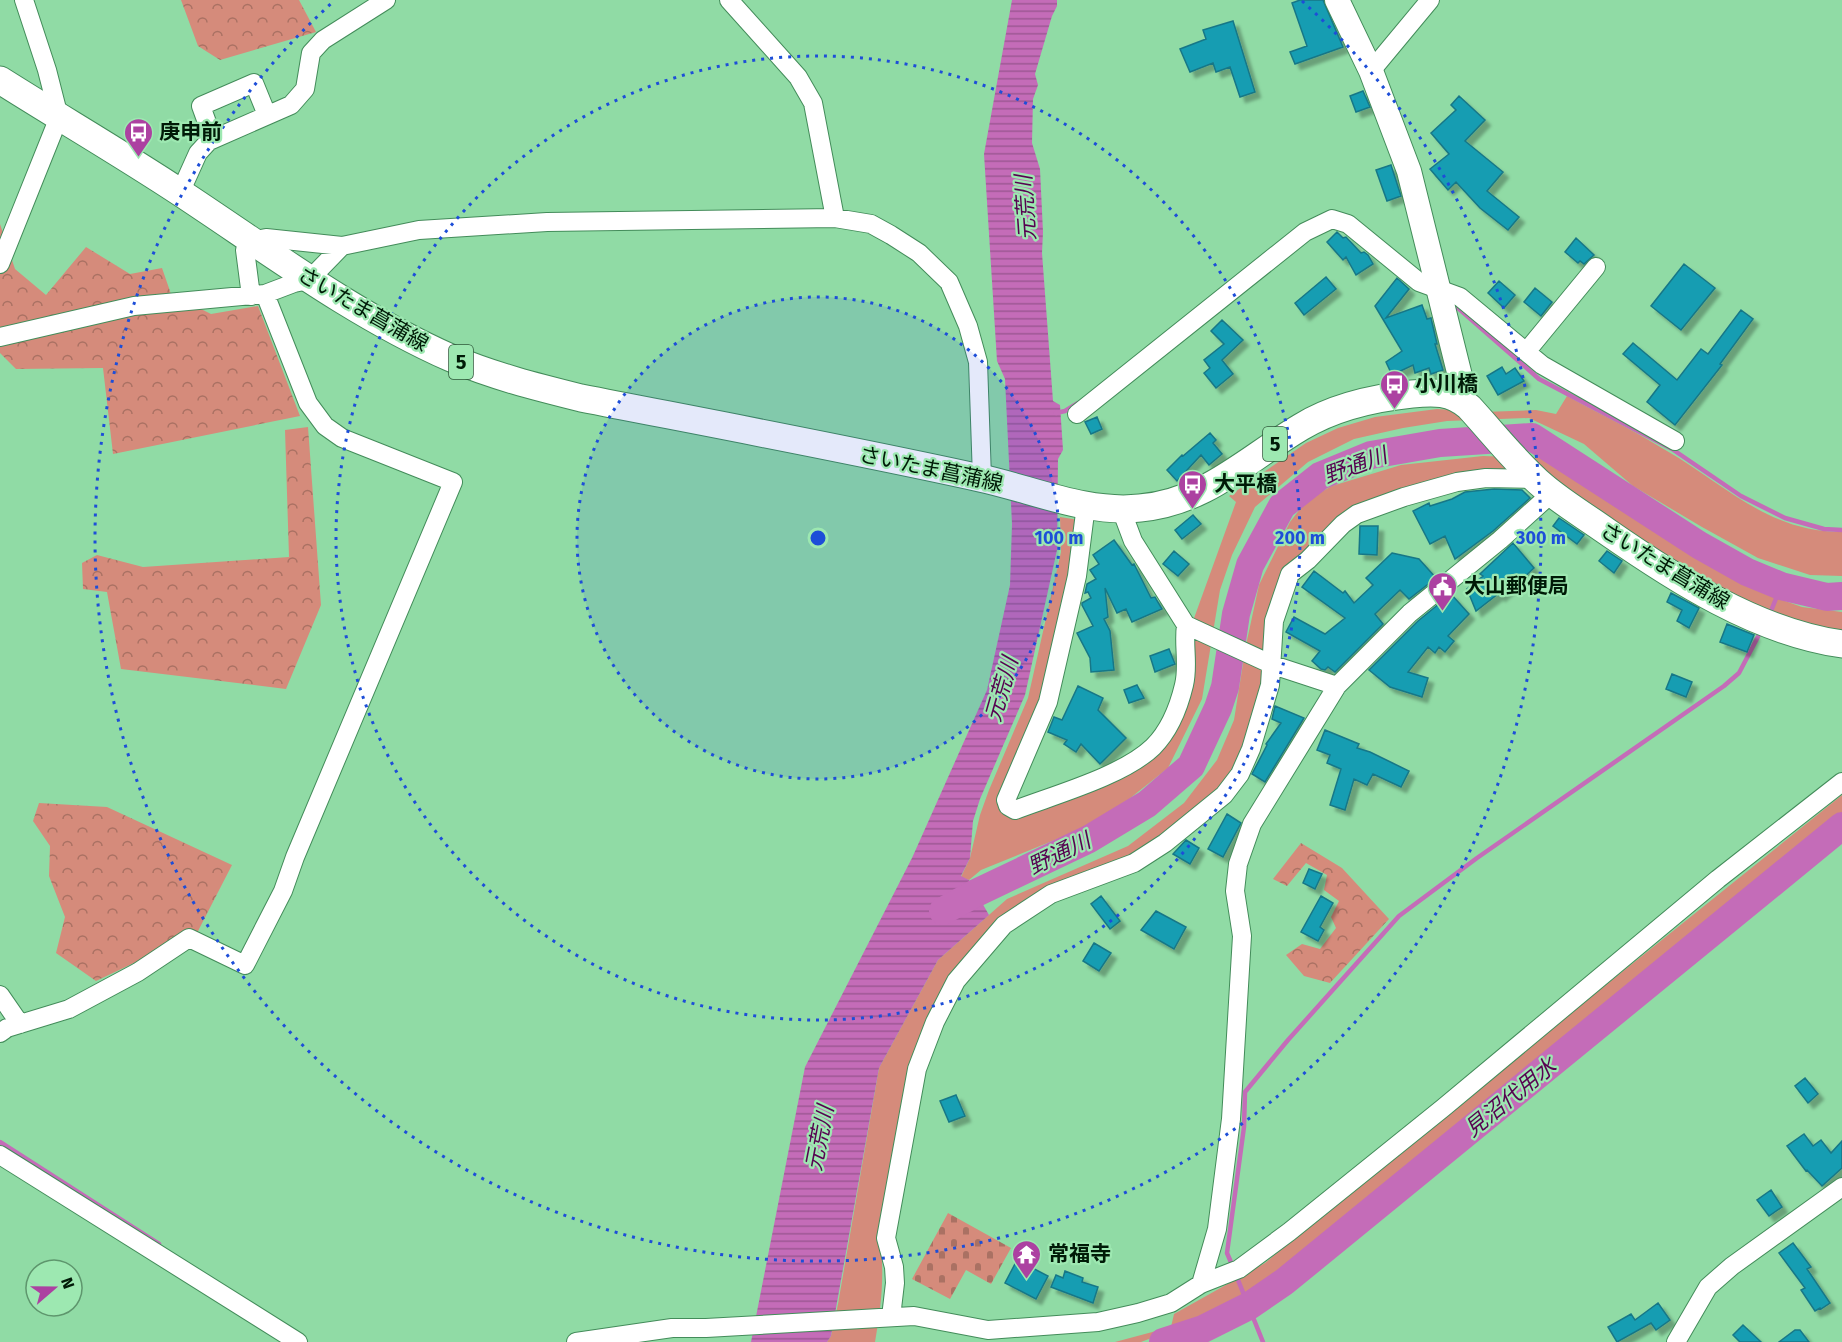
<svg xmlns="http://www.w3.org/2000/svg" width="1842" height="1342" font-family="'Fira Sans','Noto Sans JP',sans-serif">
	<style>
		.green { fill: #d58b7b }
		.forest { fill: url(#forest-crowns) }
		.cemetery { fill: url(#cemetery-stones) }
		.water { fill: url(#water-rules) }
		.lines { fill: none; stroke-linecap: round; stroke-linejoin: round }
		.stream { stroke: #c46cb8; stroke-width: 4.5 }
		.river { stroke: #c46cb8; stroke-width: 28 }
		.building { fill: #199db2; stroke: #177787; stroke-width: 1.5; filter: url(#shadow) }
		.street-casing { stroke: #438c5a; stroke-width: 20 }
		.secondary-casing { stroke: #438c5a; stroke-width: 26 }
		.primary-casing { stroke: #438c5a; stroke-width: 29 }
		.street { stroke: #fff; stroke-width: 18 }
		.secondary { stroke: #fff; stroke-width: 24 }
		.primary { stroke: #fff; stroke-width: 27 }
		.ring { fill: none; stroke: #1d4ed8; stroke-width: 3; stroke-dasharray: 3 6 }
		.labels { text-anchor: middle; stroke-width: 4.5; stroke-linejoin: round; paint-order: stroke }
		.shield { fill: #9de8b1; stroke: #2f583a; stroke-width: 1.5 }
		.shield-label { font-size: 20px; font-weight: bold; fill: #001a07 }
		.poi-label { font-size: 21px; font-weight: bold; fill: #001a07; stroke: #9de8b1; text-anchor: start }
		.street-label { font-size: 21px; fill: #001a07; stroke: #9de8b1 }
		.water-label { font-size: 22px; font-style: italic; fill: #570251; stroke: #9de8b1 }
		.centre { fill: #1d4ed8; stroke: #9de8b1; stroke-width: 3 }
		.ring-label { font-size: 18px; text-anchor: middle; font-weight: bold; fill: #1d4ed8; stroke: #9de8b1; stroke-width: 4.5; stroke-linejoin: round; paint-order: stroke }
	</style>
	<defs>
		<pattern id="forest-crowns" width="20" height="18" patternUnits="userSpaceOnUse" patternTransform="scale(1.5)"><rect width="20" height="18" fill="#d58b7b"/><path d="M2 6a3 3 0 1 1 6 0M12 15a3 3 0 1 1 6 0" fill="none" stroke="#aa7163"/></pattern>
		<pattern id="cemetery-stones" width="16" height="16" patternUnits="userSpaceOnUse" patternTransform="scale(1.5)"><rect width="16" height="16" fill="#d58b7b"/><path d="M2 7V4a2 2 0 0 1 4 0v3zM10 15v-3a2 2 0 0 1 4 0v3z" fill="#aa7163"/></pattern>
		<pattern id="water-rules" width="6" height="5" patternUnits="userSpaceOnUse" patternTransform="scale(1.5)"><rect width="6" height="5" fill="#c46cb8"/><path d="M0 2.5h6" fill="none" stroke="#9d5894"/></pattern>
		<filter id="shadow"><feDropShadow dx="5.5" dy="5.5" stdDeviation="1.5" flood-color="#0004"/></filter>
	</defs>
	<rect width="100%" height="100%" fill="#90dba5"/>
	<path class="green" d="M1567 396C1600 414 1635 431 1667 451 1726 485 1768 532 1842 532V576L1810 575 1758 558 1702 527 1633 486 1584 444 1529 418 1447 421 1403 428 1354 439 1308 462 1255 507 1232 555 1220 590 1202 699 1168 768 1129 799 1084 828 981 870 969 880 961 877 970 858 980 815 989 790 1028 698 1061 552 1060 517 1079 520 1045 696 1007 810 1127 770 1173 729 1193 621 1236 502 1229 496 1306 443 1338 428 1375 417 1437 409 1483 412 1536 410 1556 414Z
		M1483 456 1541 458 1708 565 1765 594 1802 607 1842 612V632L1788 624 1636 543 1537 470 1350 509 1283 576 1270 654 1242 763 1210 803 1132 859 1049 890 949 979 880 1241C885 1275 881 1308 875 1342H827L831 1336 838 1304 879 1068 938 960 1007 899 1128 846 1184 803 1217 760 1234 720 1246 645 1259 585 1290 522 1307 500 1332 486 1401 465Z
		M1842 795V814L1256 1291 1214 1314 1141 1342H1115L1171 1327 1174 1314 1265 1263 1397 1153Z"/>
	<path class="forest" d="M181 0H299L316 32 220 60 198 46Z
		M0 224 15 269 46 295 86 247 130 274 162 268 171 294 211 314 258 306 300 416 113 454 103 368 16 369 0 353Z
		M308 427 321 605 286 689 121 669 107 592 83 589 82 563 97 555 143 567 289 557 285 430Z
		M39 803 107 807 232 865 197 933 96 981 56 953 65 917 49 876 50 846 33 821Z
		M1301 843 1342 868 1389 919 1330 983 1304 976 1286 955 1302 944 1320 949 1336 928 1331 917 1339 901 1324 890 1327 875 1306 863 1287 886 1273 879Z"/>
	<path class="cemetery" d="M948 1213 1011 1248 991 1284 966 1270 950 1299 912 1279Z"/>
	<path class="water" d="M1012 0H1057V6L1052 16 1035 74 1038 85 1033 99 1032 143 1040 169 1043 232 1042 253 1053 401 1060 405 1063 450 1058 459 1057 550 1025 695 980 799 973 821 970 858 961 876 969 880 989 915 938 960 879 1068 831 1336 827 1342H751L805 1067 912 858 987 690 1010 585 1012 524 1005 379 997 361 984 154Z"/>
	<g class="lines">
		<path class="stream" d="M1450 301 1539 379 1672 449 1741 496 1785 518 1824 529 1842 530
			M1056 413 1065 411 1078 403
			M1769 616 1781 586
			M0 1142 159 1244
			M1233 1267 1227 1253 1244 1127 1245 1092 1288 1040 1399 916 1477 858 1724 686 1739 673 1761 631
			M1236 1275 1263 1342"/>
		<path class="river" d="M943 911 976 893 1089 839 1147 804 1191 766 1218 708 1225 687 1236 614 1250 565 1282 506 1320 476 1371 455 1440 443 1532 437 1699 545 1747 572 1781 586 1827 597 1842 596
			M1163 1342 1203 1329 1249 1306 1284 1282 1842 826"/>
	</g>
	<path class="building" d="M1300 0H1323L1343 47 1295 64 1290 52 1307 46 1292 3Z
		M1233 21 1255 92 1240 97 1230 67 1216 72 1213 63 1190 72 1180 49 1206 39 1203 30Z
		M1363 91 1370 107 1356 112 1350 96Z
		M1459 96 1485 120 1465 141 1503 172 1487 191 1519 217 1508 230 1480 208 1456 182 1448 190 1430 169 1449 154 1431 133 1456 110 1451 105Z
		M1391 165 1401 196 1387 201 1376 170Z
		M1337 232 1343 238 1346 237 1361 253 1364 252 1368 255 1373 264 1356 275 1346 257 1343 260 1327 242Z
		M1576 238 1594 255 1584 264 1580 261 1578 263 1565 252Z
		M1684 264 1715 288 1681 330 1651 306Z
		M1326 277 1336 289 1304 315 1295 303Z
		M1397 278 1409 289 1386 318 1422 305 1427 319 1431 318 1437 344H1435L1443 370 1431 374 1429 368 1415 373 1413 365 1392 375 1386 362 1402 351 1375 306Z
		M1499 281 1515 295 1504 308 1488 293Z
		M1535 288 1552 302 1541 316 1524 302Z
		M1741 310 1753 319 1720 364 1722 365 1675 425 1647 402 1660 385 1623 354 1633 343 1677 380 1701 349 1708 354Z
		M1222 320 1243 340 1222 360 1233 374 1216 388 1204 373 1210 368 1204 360 1224 344 1211 331Z
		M1502 367 1506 374 1515 368 1524 381 1498 395 1487 376Z
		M1097 417 1102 429 1091 434 1085 422Z
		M1210 433 1216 440 1213 443 1222 454 1209 465 1201 455 1177 481 1167 470 1182 455 1183 456Z
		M1494 489 1522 490 1530 498 1493 531 1455 559 1445 536 1430 544 1413 511 1429 503 1430 506 1452 499 1465 492Z
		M1193 515 1201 524 1182 539 1175 530Z
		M1559 518 1584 535 1577 544 1553 526Z
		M1360 526H1378L1377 555 1359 554Z
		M1114 540 1132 565 1134 564 1151 598 1155 597 1162 609 1132 622 1126 609 1117 613 1105 588 1108 617 1104 619 1110 631 1114 670 1091 672 1090 658 1077 633 1093 626 1082 605V603L1091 598 1088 592 1085 593 1087 584 1096 579 1090 570 1099 564 1093 555Z
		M1513 543 1534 568 1518 583 1516 581 1500 596 1498 594 1476 611 1467 589 1483 576 1480 574Z
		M1174 551 1189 564 1178 576 1163 564Z
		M1607 551 1622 561 1614 573 1599 561Z
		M1392 553 1419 559 1436 578 1409 599 1400 590 1375 614 1383 624 1335 672 1328 667 1325 670 1321 669 1312 661 1320 651 1286 632 1294 617 1325 634 1345 618 1302 587 1314 571 1343 593 1345 591 1354 603 1373 585 1366 578Z
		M1671 593 1699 608 1689 628 1677 621 1682 610 1667 602Z
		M1451 594 1469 614 1448 636 1454 641 1445 652 1439 647 1435 653 1428 647 1408 672 1428 678 1422 697 1390 687 1369 670 1418 621Z
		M1727 624 1754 635 1747 652 1720 642Z
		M1169 649 1175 664 1155 672 1150 656Z
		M1672 674 1692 682 1686 697 1666 689Z
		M1137 685 1144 698 1129 703 1124 690Z
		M1078 686 1103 698 1098 710 1126 738 1100 764 1081 744 1076 752 1064 744 1067 740 1048 732 1054 717 1062 720Z
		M1275 706 1304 718 1265 782 1252 774 1267 745 1266 744 1281 723 1272 719Z
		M1325 730 1359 744 1357 748 1370 752 1409 771 1401 787 1373 774 1367 785 1354 779 1345 810 1330 805 1341 769 1327 763 1330 755 1317 750Z
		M1227 814 1241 823 1223 857 1208 849Z
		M1186 840 1199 848 1190 864 1173 854Z
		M1309 869 1322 874 1315 889 1303 883Z
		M1101 896 1120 921 1110 929 1091 904Z
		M1321 896 1333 903 1320 927 1324 930 1318 941 1301 932Z
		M1156 911 1186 927 1174 949 1141 930Z
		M1094 943 1111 953 1099 971 1083 961Z
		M1805 1078 1818 1094 1808 1103 1795 1086Z
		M956 1095 965 1116 949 1122 940 1101Z
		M1804 1134 1813 1146 1821 1140 1831 1153 1842 1141V1168L1822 1186 1807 1170 1806 1171 1787 1146Z
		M1771 1190 1782 1207 1769 1216 1757 1200Z
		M1793 1243 1811 1267 1807 1269 1830 1303 1821 1309 1820 1308 1815 1311 1801 1290 1805 1288 1779 1253Z
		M1017 1260 1048 1276 1036 1299 1005 1283Z
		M1065 1271 1083 1278 1082 1282 1098 1287 1093 1303 1051 1287 1056 1275 1063 1278Z
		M1658 1303 1670 1320 1656 1330 1651 1323 1617 1342 1608 1327 1631 1314 1635 1320Z
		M1743 1325 1761 1342H1740L1733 1335Z
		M1795 1330H1800L1809 1342H1779Z"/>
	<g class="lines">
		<defs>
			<path id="street" d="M729 0 798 77 813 103 835 218
				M1371 71 1430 0
				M213 139 201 106 254 83 267 115
				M180 193 198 153 209 141 291 105 305 89 311 53 323 40 386 0
				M0 264 59 117 47 70 24 0
				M251 296 245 250 251 241 266 238 342 246 419 230 547 222 835 218 871 224 891 235 919 253 949 282 968 326 978 362 982 478
				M0 337 134 306 265 294 294 283 309 280 342 246
				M1526 352 1596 267
				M1077 414 1305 232 1332 219 1348 224 1419 282 1460 297 1542 365 1675 441
				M1086 505 1077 576 1048 702 1006 800 1008 806 1015 810C1054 795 1123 776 1153 747 1169 731 1179 706 1184 685 1189 664 1183 646 1186 625
				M1121 509 1133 541 1186 625 1273 665 1337 686
				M0 995 20 1024
				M0 1033 7 1028 69 1009 138 972 189 938 245 965 283 891 295 857 453 482 342 438 325 426 308 403 265 294
				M0 1155 298 1342
				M1201 1284 1217 1229 1231 1119 1242 936 1235 891 1238 864 1252 824 1337 686 1410 613 1500 540 1552 493
				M891 1317 895 1283 894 1267 886 1238 917 1069 935 1022 956 981 1004 925 1051 894 1134 863 1165 843 1224 795 1240 774 1251 749 1270 685 1274 621 1290 574 1308 560 1343 524 1357 514 1404 497 1457 482 1486 478 1536 479
				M576 1342 672 1328H706L914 1316 988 1330 1098 1322 1138 1313 1171 1303 1201 1284 1239 1269 1289 1232 1443 1108 1718 879 1842 782
				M1676 1342 1708 1287 1732 1266 1842 1187"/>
			<path id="secondary" d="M1337 0 1371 71 1409 171 1461 380V388L1457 397"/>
			<path id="primary" d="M0 80C60 118 122 154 181 193 269 251 354 315 451 358 493 376 537 387 581 398 714 424 848 449 980 478 1032 489 1086 514 1140 508 1206 502 1247 459 1301 427 1334 407 1373 398 1412 394 1434 392 1451 391 1469 407 1493 433 1516 463 1543 486 1563 503 1585 516 1606 531 1675 579 1757 632 1842 644"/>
		</defs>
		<use href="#street" class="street-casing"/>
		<use href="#secondary" class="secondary-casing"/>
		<use href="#primary" class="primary-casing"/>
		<use href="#street" class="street"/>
		<use href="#secondary" class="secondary"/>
		<use href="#primary" class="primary"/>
	</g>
	<circle cx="818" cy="538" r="241" fill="#1d4ed8" fill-opacity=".12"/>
	<g class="ring">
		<circle cx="818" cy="538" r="241"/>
		<circle cx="818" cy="538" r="482"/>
		<path d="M1302 1A723 723 0 1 1 334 1"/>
	</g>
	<defs>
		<symbol id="bus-pin" viewBox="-11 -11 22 30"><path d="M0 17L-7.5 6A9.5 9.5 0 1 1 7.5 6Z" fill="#ac41a1" stroke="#9de8b1"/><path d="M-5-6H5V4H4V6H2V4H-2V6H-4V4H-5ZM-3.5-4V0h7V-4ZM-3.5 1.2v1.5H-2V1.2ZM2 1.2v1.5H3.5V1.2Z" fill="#fff"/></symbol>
		<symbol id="civic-pin" viewBox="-11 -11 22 30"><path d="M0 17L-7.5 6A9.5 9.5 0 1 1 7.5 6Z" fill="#ac41a1" stroke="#9de8b1"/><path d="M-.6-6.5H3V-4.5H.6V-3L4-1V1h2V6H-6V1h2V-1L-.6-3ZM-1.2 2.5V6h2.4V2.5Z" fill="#fff"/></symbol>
		<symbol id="temple-pin" viewBox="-11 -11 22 30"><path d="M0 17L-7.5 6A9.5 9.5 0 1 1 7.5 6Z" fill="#ac41a1" stroke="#9de8b1"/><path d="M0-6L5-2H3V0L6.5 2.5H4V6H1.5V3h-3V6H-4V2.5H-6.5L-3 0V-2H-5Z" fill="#fff"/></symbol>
	</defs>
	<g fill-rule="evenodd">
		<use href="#bus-pin" x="122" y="116" width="33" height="45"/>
		<use href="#bus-pin" x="1378" y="368" width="33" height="45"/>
		<use href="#bus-pin" x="1176" y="468" width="33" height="45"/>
		<use href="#civic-pin" x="1426" y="570" width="33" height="45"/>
		<use href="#temple-pin" x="1010" y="1238" width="33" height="45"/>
	</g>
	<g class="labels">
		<g class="shield">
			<rect x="449" y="345" width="24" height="34" rx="4.5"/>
			<rect x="1263" y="427" width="24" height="34" rx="4.5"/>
		</g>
		<g class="shield-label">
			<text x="461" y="369">5</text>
			<text x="1275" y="451">5</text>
		</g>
		<g class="poi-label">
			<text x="159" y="139">庚申前</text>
			<text x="1415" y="391">小川橋</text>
			<text x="1214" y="491">大平橋</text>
			<text x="1464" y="593">大山郵便局</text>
			<text x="1048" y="1261">常福寺</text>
		</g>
		<g class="street-label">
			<text transform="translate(363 309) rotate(30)" y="7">さいたま菖蒲線</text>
			<text transform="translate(931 469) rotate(12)" y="7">さいたま菖蒲線</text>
			<text transform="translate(1665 566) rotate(31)" y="7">さいたま菖蒲線</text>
		</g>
		<g class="water-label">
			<text transform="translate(1025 208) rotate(-94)" y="8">元荒川</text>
			<text transform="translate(1355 465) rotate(-20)" y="8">野通川</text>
			<text transform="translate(1001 689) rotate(-74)" y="8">元荒川</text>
			<text transform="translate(1059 853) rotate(-26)" y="8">野通川</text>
			<text transform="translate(1510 1097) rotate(-39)" y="8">見沼代用水</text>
			<text transform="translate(819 1138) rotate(-79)" y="8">元荒川</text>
		</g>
	</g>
	<circle cx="818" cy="538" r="9" class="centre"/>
	<g class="ring-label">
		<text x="1059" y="544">100 m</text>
		<text x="1300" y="544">200 m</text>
		<text x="1541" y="544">300 m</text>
	</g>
	<g transform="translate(54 1288) rotate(70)"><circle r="28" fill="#9de8b1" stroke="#5e966d" stroke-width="1.5"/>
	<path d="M0-4.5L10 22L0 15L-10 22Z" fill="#ac41a1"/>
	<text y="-9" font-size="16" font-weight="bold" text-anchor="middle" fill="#001a07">N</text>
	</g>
</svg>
